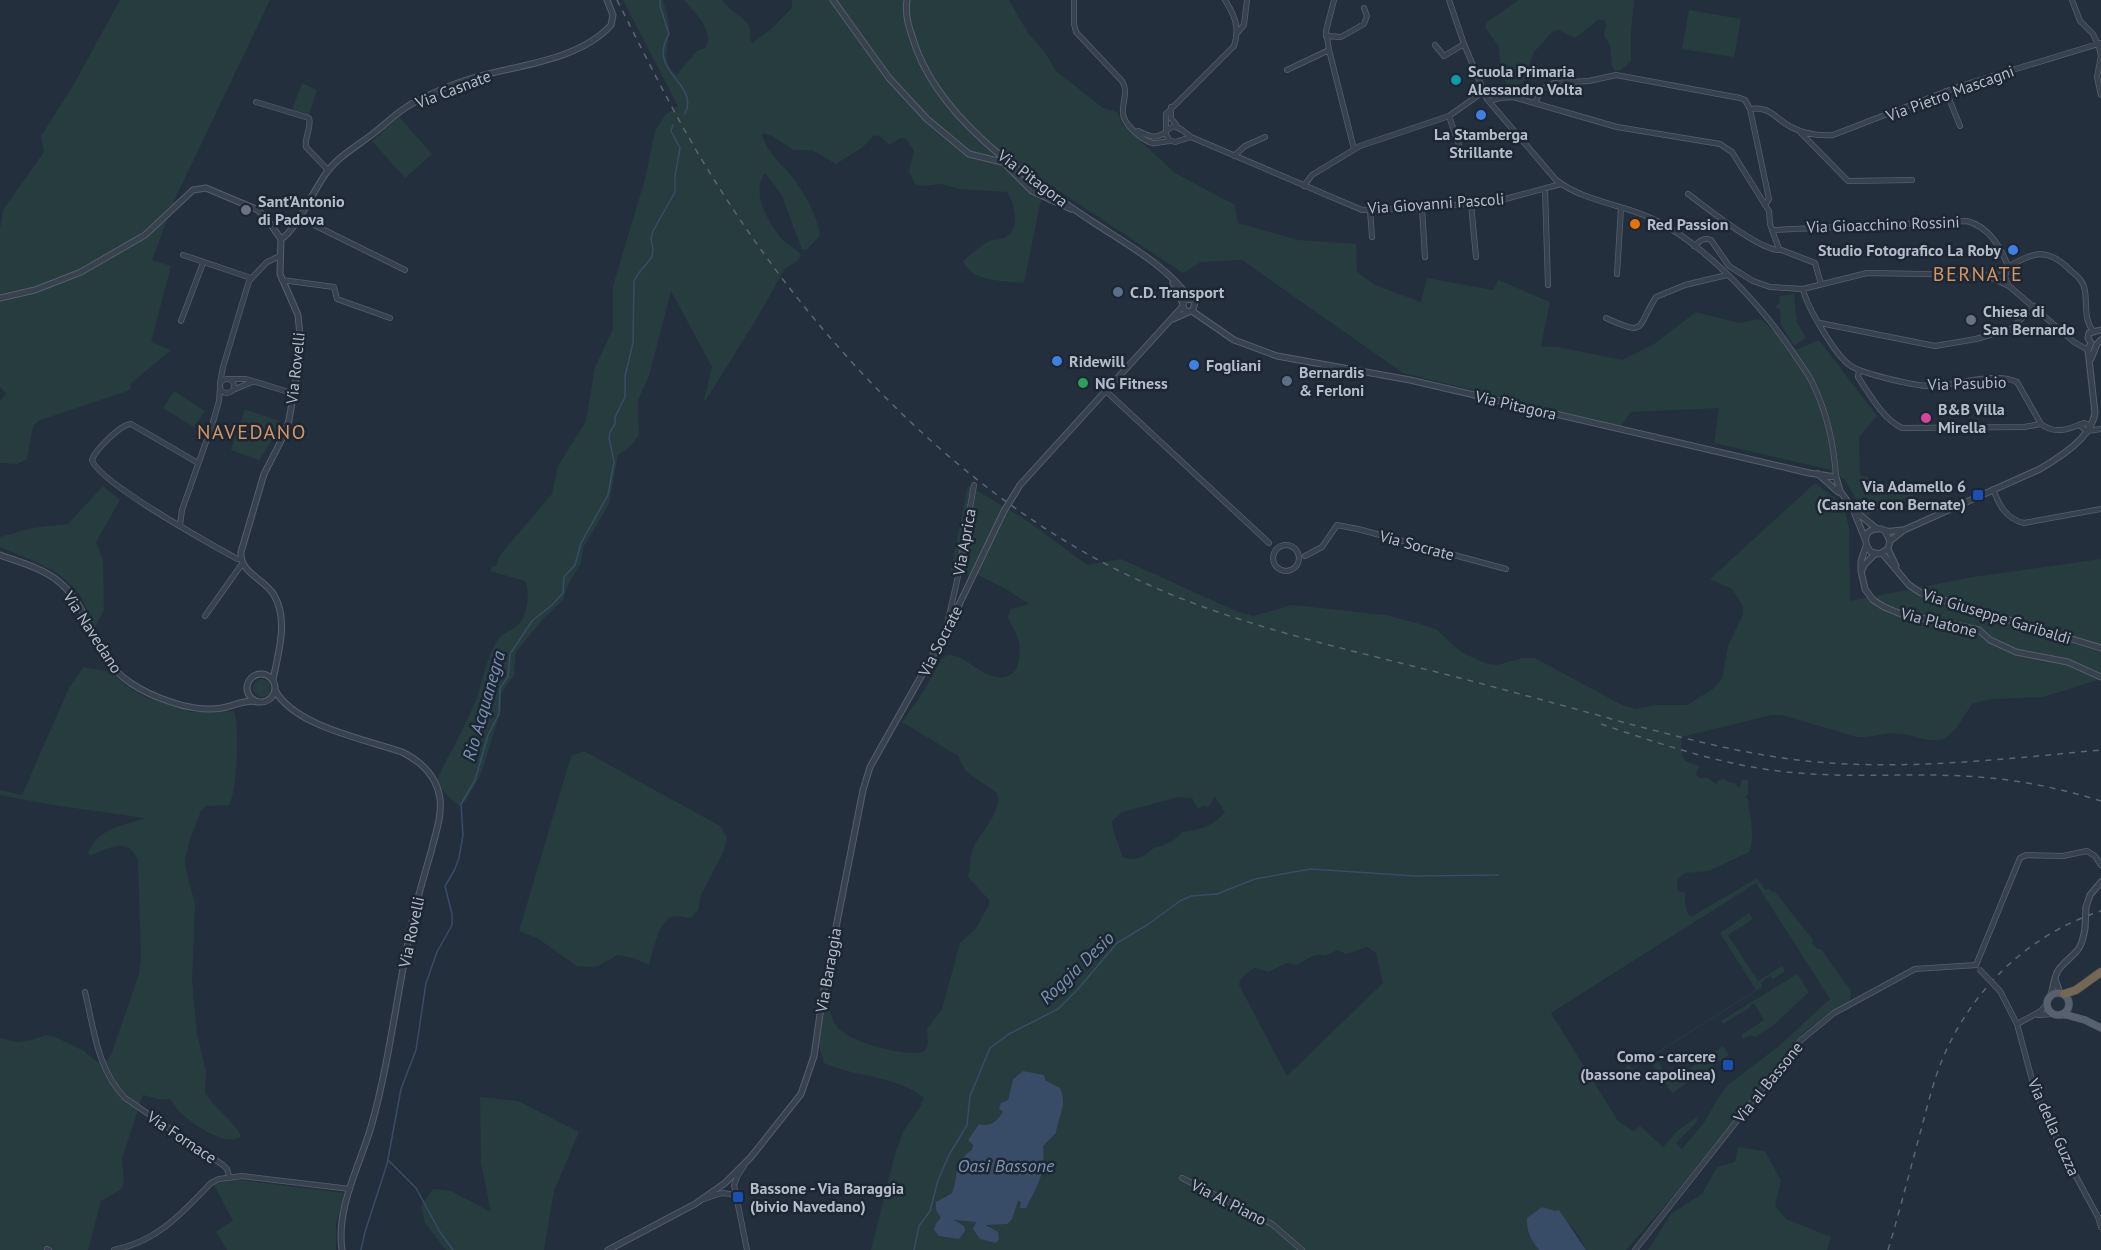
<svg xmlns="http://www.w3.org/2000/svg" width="2101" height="1250" font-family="'PT Sans',sans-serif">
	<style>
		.green { fill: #263c3f; fill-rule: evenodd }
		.water { fill: #394c67 }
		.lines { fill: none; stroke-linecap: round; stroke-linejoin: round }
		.stream { stroke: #394c67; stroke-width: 1.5 }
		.minor-casing { stroke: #565f6c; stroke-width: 6 }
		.tertiary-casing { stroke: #565f6c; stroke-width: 7 }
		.primary-casing { stroke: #414a57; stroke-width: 8 }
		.motorway-casing { stroke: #434c59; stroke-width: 9 }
		.minor { stroke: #38414e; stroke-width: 4.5 }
		.tertiary { stroke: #38414e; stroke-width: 5 }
		.primary { stroke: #56606e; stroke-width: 7 }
		.motorway { stroke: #746855; stroke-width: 8 }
		.rail { stroke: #5a6575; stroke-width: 1.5; stroke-dasharray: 6 6; stroke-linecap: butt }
		.minor-bridge-casing { stroke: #565f6c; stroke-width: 6; stroke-linecap: butt }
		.tertiary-bridge-casing { stroke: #565f6c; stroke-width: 7; stroke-linecap: butt }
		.minor-bridge { stroke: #38414e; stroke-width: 4.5 }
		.tertiary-bridge { stroke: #38414e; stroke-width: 5 }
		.culture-dot { fill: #0f9aa8; stroke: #1d2633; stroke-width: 2 }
		.shop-dot { fill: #3f7fe0; stroke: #1d2633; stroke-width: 2 }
		.worship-dot { fill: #6b7280; stroke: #1d2633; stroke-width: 2 }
		.food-dot { fill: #e8710a; stroke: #1d2633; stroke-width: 2 }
		.service-dot { fill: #5c6f8a; stroke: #1d2633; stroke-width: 2 }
		.leisure-dot { fill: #2e9e5b; stroke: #1d2633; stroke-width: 2 }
		.hotel-dot { fill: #d1479c; stroke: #1d2633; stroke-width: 2 }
		.transit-dot { fill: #1a4fb4; stroke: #1d2633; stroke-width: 2 }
		.labels { text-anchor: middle; stroke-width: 5; stroke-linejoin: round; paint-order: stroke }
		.poi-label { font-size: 16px; font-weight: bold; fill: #b4bcc9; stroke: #1d2633; text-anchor: start }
		.street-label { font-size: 16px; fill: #b4bcc9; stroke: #1d2633 }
		.water-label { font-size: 18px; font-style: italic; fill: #7c92b1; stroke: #1d2633 }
		.quarter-label { font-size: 20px; letter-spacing: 1.5px; fill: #d59563; stroke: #1d2633 }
	</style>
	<rect width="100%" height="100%" fill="#242f3e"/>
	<path class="green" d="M120 0H270L175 199 152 260 171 266 151 342 171 350 131 383 130 390 38 421 33 426 27 459 17 464 0 463V401L6 394 0 387V229L3 210 44 152 41 136 74 84Z
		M623 0H663C666 11 670 22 669 34 668 52 661 59 676 75L697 51 705 48C716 32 694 12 684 0H722C729 11 740 14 748 24 752 29 748 36 752 43L771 29 792 8V0H1009L1028 33 1044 51 1056 71 1103 108 1117 112 1122 124 1175 173 1235 205 1238 223 1298 240 1356 244 1357 272 1375 285 1421 302 1427 278 1493 290 1498 280 1550 302 1541 346 1558 347 1622 360 1654 344 1696 312 1739 323 1760 319 1796 350 1819 340 1877 416 1859 437 1860 475 1897 487 1939 484 1866 516 1845 480 1831 470 1714 443 1719 408 1631 412 1621 426 1403 373 1242 260 1201 262 1183 273 1047 183 1040 204 1024 283C1003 280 972 283 963 261 971 255 981 245 990 241 994 239 1000 240 1004 238 1021 231 1015 203 1007 192L959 189 942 184 921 186 915 184 909 171 914 151 906 139 901 138 889 145 881 137 874 135 863 147 836 164 812 150H794L772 136 763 133 762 135C767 151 778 161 789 173 801 187 819 218 820 236L806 250 802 249 781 194 765 173C750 192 769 224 782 239 788 246 796 248 801 255L798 260 785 269 778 281 757 318 706 400H704L712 367 671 291 649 376 638 400 639 435 631 446 618 455 609 504 583 548 581 563 568 585 563 600 543 619 516 652 514 675 501 694V709L481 774 466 801 460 806C453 801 437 788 438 779 438 774 453 749 456 742 463 728 470 714 476 700 483 680 486 658 498 640 503 631 509 633 516 627 527 619 531 592 525 581L490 571 492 567 496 566 500 555 552 494 558 466 586 421 595 367 613 329V286L645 179 655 131 665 115 678 106Z
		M1519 0H1634L1631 33V61L1621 70 1615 71 1612 66 1610 45 1604 36 1606 25 1604 20H1598L1575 38 1559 30 1553 31 1534 52 1523 83 1509 89 1501 74 1499 47 1485 27 1487 22Z
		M1689 10 1741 19 1734 57 1682 49Z
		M302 83 317 90 309 115 292 110Z
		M399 117 432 154 405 178 372 141Z
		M1794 294 1797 322 1806 338 1794 346 1781 325 1780 309H1777L1776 305 1780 304 1779 296Z
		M174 391 205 411 194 427 163 408Z
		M245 409 279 421 273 439 259 460 231 450Z
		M1815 483 1842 503 1849 527 1850 601 1973 577 2101 559V679L2043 697 1993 699 1973 703C1965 713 1959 728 1948 736 1936 746 1916 736 1903 734 1887 731 1872 738 1857 737L1782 715H1772L1681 737 1682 756 1685 761 1699 766 1696 774 1699 778H1708L1716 784 1719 780 1724 779 1731 783H1735L1739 788 1742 780H1748V795L1745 797 1748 799C1749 815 1756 838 1749 852L1709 871 1684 873 1677 880 1678 891 1685 893C1685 901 1684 910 1691 917L1757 878 1765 890 1770 889 1772 892H1775L1813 940 1812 942 1817 949H1821L1851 991 1850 1002 1826 1015 1801 1035 1677 1192 1626 1250H1586C1578 1230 1562 1213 1542 1207L1527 1227 1530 1237 1539 1250H871L895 1154 904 1130 919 1109 924 1098C897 1075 856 1078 824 1063L819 1046 821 1001C833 1007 829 1019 838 1028 853 1043 902 1056 923 1052L926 1049 928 1043 927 1029 942 1009 960 943 976 928 989 905V900L968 877C971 868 969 858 973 849 980 832 1003 812 997 793L971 775 965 770 958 756 902 722 923 692 941 660 947 655C963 655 972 667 985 673 1011 686 1023 668 1019 643 1017 633 1011 626 1008 617L1011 609 1029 604 1004 588 978 575 950 574 968 485 1029 522 1087 565 1121 559 1236 611 1253 616 1292 605 1386 615 1417 623 1437 630 1461 652 1487 664 1497 665 1523 658H1535L1624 706 1636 709 1656 705H1687L1713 689 1722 678 1728 646 1743 614V606L1732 589 1710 579ZM1214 796 1225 812C1214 826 1199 830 1182 832 1179 839 1162 847 1155 847 1145 855 1136 864 1122 856L1113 829 1112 821 1122 812 1179 797 1192 798 1198 809 1204 805 1206 808 1211 804ZM1756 883 1830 999 1779 1046 1729 1084 1718 1098 1703 1124 1682 1149 1676 1143 1697 1122 1698 1116 1677 1131 1663 1147 1640 1126 1633 1131 1618 1121 1551 1013ZM1367 947 1376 953 1383 983 1287 1076 1239 985C1240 976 1248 972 1255 968L1268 972 1287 963 1298 965C1308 959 1314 952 1325 956L1337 950 1346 954ZM1023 1071 1045 1080 1060 1088C1068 1105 1058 1117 1056 1133L1043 1146C1046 1172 1038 1186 1026 1208L1021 1202 1018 1201 1012 1219C1000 1225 986 1225 973 1229L976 1222 953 1220 936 1223 941 1219 944 1196 952 1193C958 1177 953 1161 972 1151L973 1145 968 1140 979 1124C991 1127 997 1121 1004 1112L999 1109 1008 1100 1013 1079Z
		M103 486 120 500 96 542 103 560 104 610 94 629C90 620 87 608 82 599 65 569 29 560 0 547V537L32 528 68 524Z
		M83 667 111 672 125 685 145 697 191 712 234 711C240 727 237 792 229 805L206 806 201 811 190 839 185 860 186 870 195 904 192 980 197 1033 206 1072 205 1093C214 1108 235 1122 241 1136 228 1149 193 1124 182 1114 177 1110 174 1104 170 1099L162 1100 143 1095 122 1158 124 1183 120 1190 101 1201 88 1250H0V1038L17 1042 33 1040 45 1035 55 1037 84 1051 97 1062 106 1061 111 1055 139 974 141 957 138 860C126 836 111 848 91 855L88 854C96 828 124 826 145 818L53 805 0 795V790L22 795 68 690Z
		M253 688a9 9 0 1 1 18 0a9 9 0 1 1-18 0Z
		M584 751 720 826 727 837 724 851 701 895 698 910 691 918C685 918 678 915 672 917 658 921 653 953 649 965L633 958 618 955 598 966 591 967 577 966 537 938 519 931 571 756Z
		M1749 913 1753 919 1728 935 1758 981 1782 966 1785 971 1773 979 1770 976 1761 983 1762 987 1618 1078 1615 1074 1619 1071 1622 1075 1627 1072 1625 1067 1629 1065 1632 1068 1756 990 1720 933Z
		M1797 974 1809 992 1774 1025 1755 1037 1750 1035 1743 1039 1741 1035 1764 1020 1754 1003 1750 1005 1751 1007 1723 1024 1721 1021Z
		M1723 1046 1729 1055 1672 1093 1653 1065 1658 1062 1671 1081Z
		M480 1097 518 1101 579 1132 554 1191 544 1250H446L425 1223 421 1206 433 1189 451 1191 491 1212 481 1163Z
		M1738 1147 1765 1151 1781 1181 1775 1206 1786 1219 1831 1237 1827 1250H1648L1671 1214 1702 1194 1717 1167 1735 1162Z
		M231 1179 344 1193 336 1225V1250H227L216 1231 233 1221 214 1185Z"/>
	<path class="water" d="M1023 1071 1044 1075 1045 1080 1060 1088C1068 1105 1058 1117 1056 1133L1043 1146C1046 1173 1038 1185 1026 1208H1020L1021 1202 1018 1201 1012 1219 1007 1224 986 1225 998 1232 999 1239 996 1243 980 1239 973 1229 976 1222 954 1220 964 1226 965 1231 959 1239 939 1236 934 1230 936 1223 941 1218 936 1210V1202L952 1193C959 1175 952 1163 972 1150L973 1145 968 1140 979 1124C991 1127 997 1121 1003 1112L999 1109 1001 1103 1008 1100 1013 1079Z
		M1542 1207 1555 1211 1559 1210 1586 1250H1539C1531 1240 1526 1231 1527 1218Z"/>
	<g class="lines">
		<path class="stream" d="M660 0V6L669 34C646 73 700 82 685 114
			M388 1160 416 1188 440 1232 453 1250
			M361 1250 365 1232 387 1164 401 1089 416 1050 426 983 437 952 452 925V914L445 886 454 871 459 858 463 835 461 804 475 780 488 735 499 714 500 688 508 677 510 654 532 621 552 605 563 593 564 577 575 565 581 543 608 495 614 462 609 438 610 432 615 424V417L625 397V376L633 343 634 281 638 274 652 257 653 249 651 239 653 231 675 192V176L680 148 671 131 673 125
			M914 1250 919 1226 930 1211 938 1180 949 1155 967 1125 970 1096 990 1048 1009 1034 1058 1009 1078 989 1117 943 1147 925 1180 901 1191 896 1217 894 1255 879 1311 869 1415 876 1498 875"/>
		<defs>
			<path id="minor" d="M1074 0V24L1076 32 1122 81C1129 92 1122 101 1123 113 1123 124 1142 140 1152 143 1158 144 1164 141 1171 141
				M1449 0 1464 44 1487 99 1556 180C1586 203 1625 204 1657 221 1709 248 1764 308 1796 357 1802 366 1809 375 1813 384 1827 413 1834 445 1836 477
				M2072 0 2080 21 2093 34 2099 47 2101 56 2097 77 2101 95
				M1237 33 1244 25 1247 0
				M1326 36 1341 37 1364 24 1367 16 1364 8
				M1435 45 1444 56 1464 44
				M1329 50 1326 31 1334 0
				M1287 70 1329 50 1354 149
				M1946 91 1960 126
				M1489 101 1500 98 1513 97 1617 127 1720 144 1732 152 1769 211 1770 224 1779 249 1815 263 1821 284
				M256 102 309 118C312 128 304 137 306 147L328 170
				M1535 103 1542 89 1554 83 1589 81 1616 75 1740 98 1745 100 1750 109 1769 199 1765 205
				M1171 107V118L1177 126
				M1750 109C1771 106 1774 118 1791 127 1804 134 1818 136 1833 135L1960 86 2101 43
				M1449 116 1461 151
				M1181 129 1191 137 1362 210 1422 208 1498 201 1561 184
				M1167 130 1174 126 1182 130
				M1138 131C1149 136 1155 140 1166 132
				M1801 133 1848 181 1912 180
				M1191 137 1175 142 1169 140 1166 134V114L1234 46C1240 28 1235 16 1225 0
				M1234 156 1245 146 1265 137
				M1304 186 1312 175 1360 146 1449 116 1483 92
				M1545 189 1548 285
				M1688 194C1706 207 1760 251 1780 250
				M1471 204 1476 257
				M1422 208 1425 257
				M1370 210 1372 237
				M298 217 405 270
				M1772 230 1967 221C1989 227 2000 246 2008 266
				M1694 246C1700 241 1704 237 1711 240L1729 266 1753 281 1770 287 1803 289 1867 273 1982 275 1992 278 2009 286 2074 342 2088 350
				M183 255 251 278
				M2008 266 2005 277 2009 286
				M1617 274 1621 208
				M1986 275C2019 268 2036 236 2069 269 2076 275 2084 281 2085 291 2087 305 2084 320 2093 331
				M282 280 334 287 337 299 390 318
				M1803 289C1806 305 1836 357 1851 366 1863 374 1915 386 1930 386 1955 386 1995 371 2017 382L2041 424C2055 435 2069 429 2084 423L2091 426
				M1606 318C1647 337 1636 328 1656 297L1685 285 1727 275
				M181 321 203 263
				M1820 323 1935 346 1976 339 2011 329 2034 306
				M1859 370 1858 377C1870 395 1883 419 1902 428L2024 427 2041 424
				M220 386a7 7 0 1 1 14 0a7 7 0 1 1-14 0Z
				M227 379H246L295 394
				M220 383 223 367 249 281 267 262 280 256
				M233 390 252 382
				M1107 392 1269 543
				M2079 425 2087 431 2101 429
				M198 463 131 424C120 425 95 450 92 460 99 483 211 544 237 559H240
				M1993 489C1999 505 2006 519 2024 523L2101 509
				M180 525 182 510 213 422 219 401 220 389
				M1273 558a13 13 0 1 1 26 0a13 13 0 1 1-26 0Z
				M1305 556 1322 547 1337 525 1358 529 1506 569
				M205 616 242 564
				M946 629 957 581 974 485
				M1976 965 2020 858 2026 855 2063 856 2087 851 2095 856 2101 865
				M2000 991 2017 1024 2035 1091 2065 1156 2098 1217 2101 1227
				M85 992C94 1029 97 1069 125 1098L223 1165 227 1169 229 1176
				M2038 1015 2053 1014
				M2017 1024 2041 1011 2047 1004
				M744 1166 737 1177 734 1185 747 1250
				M1182 1178 1272 1224 1302 1250
				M704 1199C716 1195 723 1190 735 1196
				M47 1249 49 1250
				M114 1250C158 1241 181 1214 211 1183L219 1179 242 1176 350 1189
				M1635 1250 1800 1041 1834 1013 1915 969 1976 965"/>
			<path id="tertiary" d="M833 0 889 78 927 119 969 154 1002 162
				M907 0C905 12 908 25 912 36 935 117 1023 175 1090 220 1123 242 1168 266 1190 299
				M1001 160 1032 191 1071 209
				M281 239C296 231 315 187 327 172 340 154 363 143 380 128 391 119 400 110 413 103 432 93 455 83 476 77 519 65 580 60 611 25L613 15 607 0
				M1173 283 1183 304
				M0 298 35 290 81 272 145 235 193 190 206 188 258 210 266 218 281 239 280 274 298 315 300 336 299 362 289 420 284 435 264 474 241 552C240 574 264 578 274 595 289 621 278 653 273 680
				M1192 311 1234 340 1277 356 1410 380 1809 473 1836 477 1840 491 1853 509 1865 539
				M1173 319 1193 310 1195 302 1190 299 1185 300 1183 304 1184 309 1188 312
				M2091 343 2088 338 2089 333 2101 330
				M2091 359 2097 344 2101 340
				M1818 474 1838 492
				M1020 485 1183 306
				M1854 510 1877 529
				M1885 531 1890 541 1888 549 1879 554 1871 552C1864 544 1862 530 1877 529 1883 528 1881 530 1887 531 1892 532 1898 530 1902 530
				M1890 541 1904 530 2040 469C2060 457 2091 438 2095 413L2088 350 2091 343
				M1866 546 1861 561V571L1865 589 1873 600 1884 607 1901 614 1979 630 1990 640 2016 652 2068 662 2101 677
				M1888 549 1896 566
				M1882 553 1909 585 1921 593 2101 648
				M0 555C19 562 42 568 58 581 82 600 89 629 103 654 118 679 142 692 168 701 184 707 205 711 222 708 235 706 244 699 258 702
				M1862 570 1865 564 1875 554
				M247 688a14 14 0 1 1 28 0a14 14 0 1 1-28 0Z
				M275 690C294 726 364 739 402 752 422 762 437 776 440 799 442 817 435 835 431 852 424 876 417 899 412 923 397 991 390 1060 371 1127 359 1167 336 1208 342 1250
				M2086 907 2090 895 2101 882
				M2055 979 2060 993
				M2050 997C2054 988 2053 977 2059 969 2074 951 2081 955 2085 928
				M608 1250 695 1204 725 1183 751 1157 801 1094 814 1056 822 1000 838 917 863 790 870 767 945 634 1004 511"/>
			<path id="primary" d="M2047 1004a11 11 0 1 1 22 0a11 11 0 1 1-22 0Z
				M2063 1014 2085 1020 2101 1028"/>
			<path id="motorway" d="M2064 994 2076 990 2101 972"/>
		</defs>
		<use href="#minor" class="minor-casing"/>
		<use href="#tertiary" class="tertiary-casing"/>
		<use href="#primary" class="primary-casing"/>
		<use href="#motorway" class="motorway-casing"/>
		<use href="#minor" class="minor"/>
		<use href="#tertiary" class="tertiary"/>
		<use href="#primary" class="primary"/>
		<use href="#motorway" class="motorway"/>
		<path class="rail" d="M617 0C648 61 678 123 715 181 818 346 969 505 1149 585 1252 631 1366 653 1475 682 1524 695 1573 708 1622 722 1683 738 1743 754 1806 761 1904 771 2003 759 2101 750
			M1601 724C1666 746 1731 768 1799 773 1854 778 1908 773 1963 776 2010 778 2056 787 2101 801
			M1888 1250C1900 1210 1910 1170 1921 1130 1928 1104 1934 1077 1946 1051 1976 985 2032 933 2101 911"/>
		<defs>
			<path id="minor-bridge" d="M1979 969 2000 991"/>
			<path id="tertiary-bridge" d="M1004 511 1020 485
				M2085 928 2086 907"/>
		</defs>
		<use href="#minor-bridge" class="minor-bridge-casing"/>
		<use href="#tertiary-bridge" class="tertiary-bridge-casing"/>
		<use href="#minor-bridge" class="minor-bridge"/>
		<use href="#tertiary-bridge" class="tertiary-bridge"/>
	</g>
	<circle class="culture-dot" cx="1456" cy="80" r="6"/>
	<g class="shop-dot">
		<circle cx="1481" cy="115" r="6"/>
		<circle cx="2013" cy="250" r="6"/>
		<circle cx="1057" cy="361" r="6"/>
		<circle cx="1194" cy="365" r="6"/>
	</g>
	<g class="worship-dot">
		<circle cx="246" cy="210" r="6"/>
		<circle cx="1971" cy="320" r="6"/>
	</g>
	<circle class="food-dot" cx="1635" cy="224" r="6"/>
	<g class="service-dot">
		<circle cx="1118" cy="292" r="6"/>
		<circle cx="1287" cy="381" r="6"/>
	</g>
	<circle class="leisure-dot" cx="1083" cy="383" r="6"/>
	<circle class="hotel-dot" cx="1926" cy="418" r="6"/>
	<g class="transit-dot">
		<rect x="1972" y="489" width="12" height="12" rx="3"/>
		<rect x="1722" y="1059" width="12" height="12" rx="3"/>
		<rect x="732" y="1191" width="12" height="12" rx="3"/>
	</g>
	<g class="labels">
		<g class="poi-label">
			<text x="1468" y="77">Scuola Primaria<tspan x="1468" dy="18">Alessandro Volta</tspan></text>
			<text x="1481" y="140" text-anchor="middle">La Stamberga<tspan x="1481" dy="18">Strillante</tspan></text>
			<text x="258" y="207">Sant'Antonio<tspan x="258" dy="18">di Padova</tspan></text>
			<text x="1647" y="230">Red Passion</text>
			<text x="2001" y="256" text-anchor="end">Studio Fotografico La Roby</text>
			<text x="1130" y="298">C.D. Transport</text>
			<text x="1983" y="317">Chiesa di<tspan x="1983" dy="18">San Bernardo</tspan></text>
			<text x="1069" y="367">Ridewill</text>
			<text x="1206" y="371">Fogliani</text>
			<text x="1299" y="378">Bernardis<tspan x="1299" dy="18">&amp; Ferloni</tspan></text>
			<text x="1095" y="389">NG Fitness</text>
			<text x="1938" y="415">B&amp;B Villa<tspan x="1938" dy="18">Mirella</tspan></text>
			<text x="1966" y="492" text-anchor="end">Via Adamello 6<tspan x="1966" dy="18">(Casnate con Bernate)</tspan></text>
			<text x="1716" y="1062" text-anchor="end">Como - carcere<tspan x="1716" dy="18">(bassone capolinea)</tspan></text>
			<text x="750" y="1194">Bassone - Via Baraggia<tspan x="750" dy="18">(bivio Navedano)</tspan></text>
		</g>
		<g class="street-label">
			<text transform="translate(453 89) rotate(-21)" y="6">Via Casnate</text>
			<text transform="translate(1950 93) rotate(-20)" y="6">Via Pietro Mascagni</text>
			<text transform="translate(1033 178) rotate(37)" y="6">Via Pitagora</text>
			<text transform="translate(1436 203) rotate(-4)" y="6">Via Giovanni Pascoli</text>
			<text transform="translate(1883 224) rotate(-2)" y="6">Via Gioacchino Rossini</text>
			<text transform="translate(295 368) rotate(-84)" y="6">Via Rovelli</text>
			<text transform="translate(1967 383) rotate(-2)" y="6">Via Pasubio</text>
			<text transform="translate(1516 405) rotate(13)" y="6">Via Pitagora</text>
			<text transform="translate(964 542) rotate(-80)" y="6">Via Aprica</text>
			<text transform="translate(1417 545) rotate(15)" y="6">Via Socrate</text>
			<text transform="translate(1997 616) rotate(17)" y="6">Via Giuseppe Garibaldi</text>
			<text transform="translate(1939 622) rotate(14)" y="6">Via Platone</text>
			<text transform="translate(93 632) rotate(57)" y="6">Via Navedano</text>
			<text transform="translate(940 641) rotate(-63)" y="6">Via Socrate</text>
			<text transform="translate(411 932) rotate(-78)" y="6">Via Rovelli</text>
			<text transform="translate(828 970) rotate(-80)" y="6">Via Baraggia</text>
			<text transform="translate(1768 1082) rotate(-51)" y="6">Via al Bassone</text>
			<text transform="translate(2054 1127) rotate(66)" y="6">Via della Guzza</text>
			<text transform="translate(182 1137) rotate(34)" y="6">Via Fornace</text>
			<text transform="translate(1229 1202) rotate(27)" y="6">Via Al Piano</text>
		</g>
		<g class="water-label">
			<text transform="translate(484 706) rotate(-74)" y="6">Rio Acquanegra</text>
			<text transform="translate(1077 968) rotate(-44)" y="6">Roggia Desio</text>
			<text x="1006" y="1172">Oasi Bassone</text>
		</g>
		<g class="quarter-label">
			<text x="1978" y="281">BERNATE</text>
			<text x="252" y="439">NAVEDANO</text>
		</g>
	</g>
</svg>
